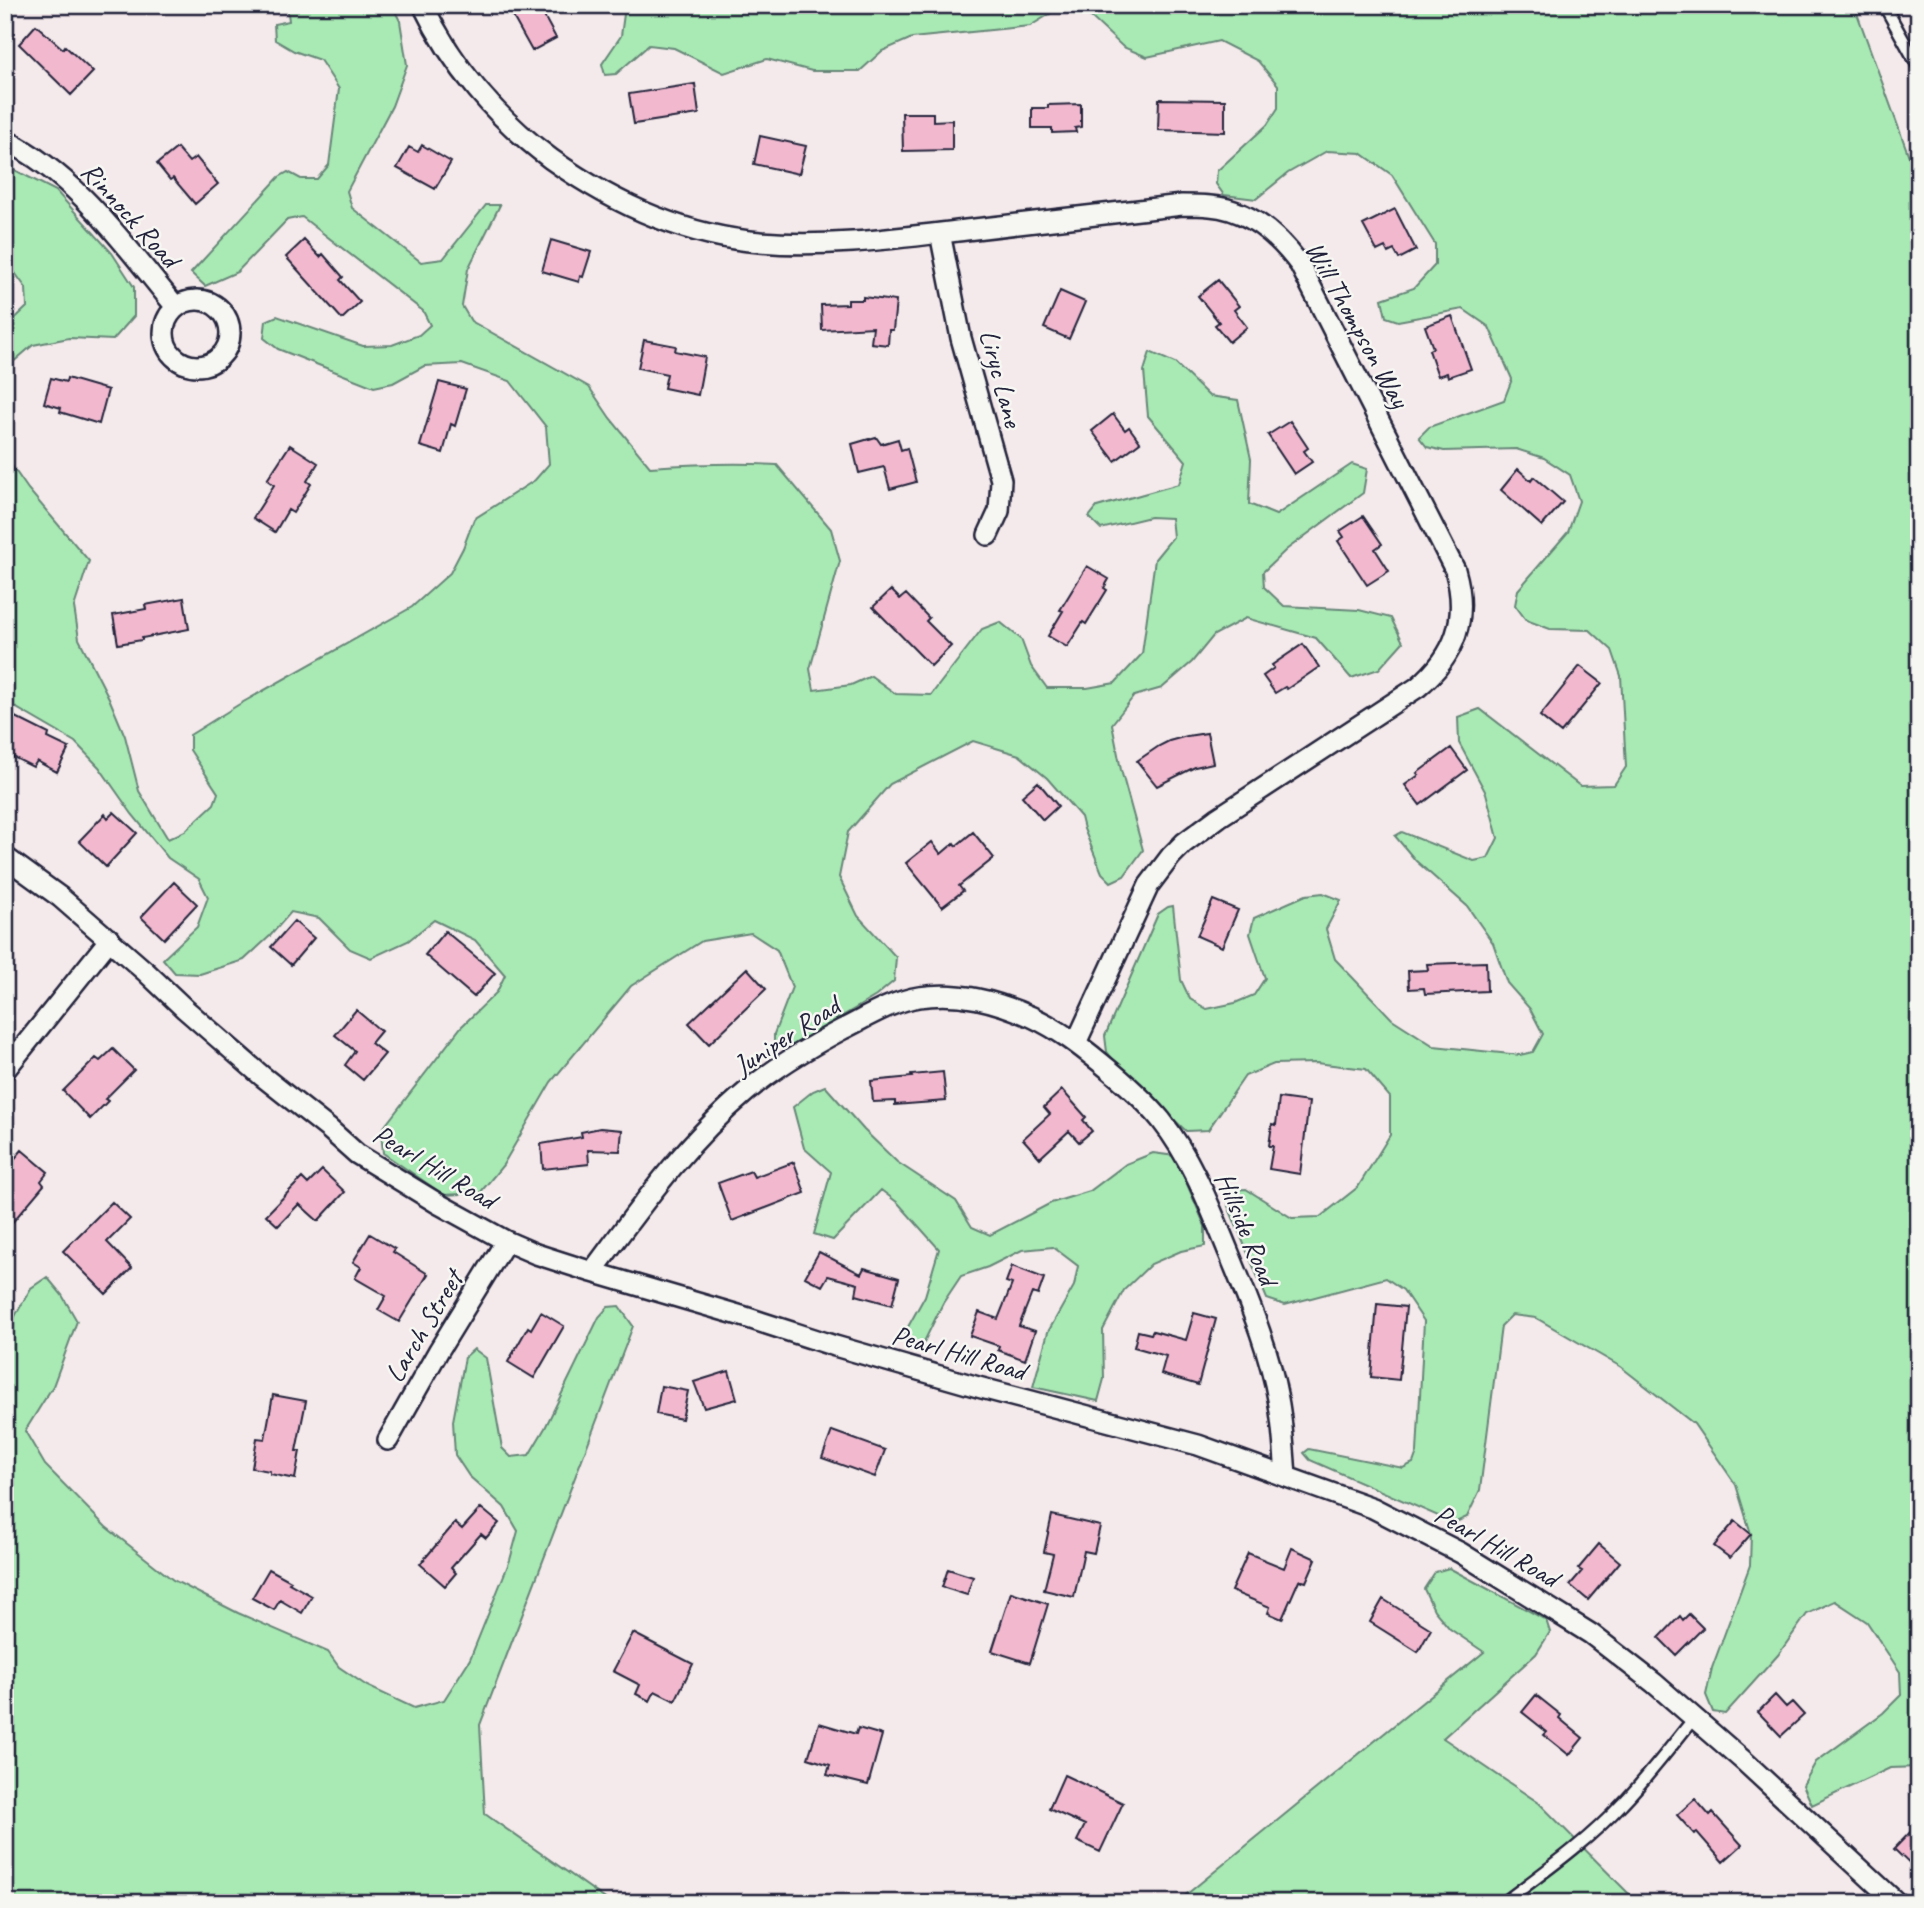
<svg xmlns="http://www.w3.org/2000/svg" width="1924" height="1908" font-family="Caveat,sans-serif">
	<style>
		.green { fill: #a9eab4; stroke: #668678; stroke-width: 2 }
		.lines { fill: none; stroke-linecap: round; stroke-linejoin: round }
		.stream { stroke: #568596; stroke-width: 6 }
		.building { fill: #f2b9ce; stroke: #22223b; stroke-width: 2 }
		.lane-casing { stroke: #22223b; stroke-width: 15 }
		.street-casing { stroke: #22223b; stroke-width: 24 }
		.lane { stroke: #f6f6f2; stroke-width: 10 }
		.street { stroke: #f6f6f2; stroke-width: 19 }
		.labels { text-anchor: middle; stroke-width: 5; stroke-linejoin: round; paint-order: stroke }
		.street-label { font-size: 28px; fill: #22223b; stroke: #f6f6f2 }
	</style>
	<rect width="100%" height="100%" fill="#f5eaeb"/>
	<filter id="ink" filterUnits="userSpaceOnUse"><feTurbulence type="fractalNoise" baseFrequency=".0143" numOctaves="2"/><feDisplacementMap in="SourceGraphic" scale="14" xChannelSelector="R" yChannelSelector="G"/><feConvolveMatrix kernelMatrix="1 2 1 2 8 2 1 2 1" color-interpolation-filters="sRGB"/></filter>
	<g filter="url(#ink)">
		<path class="green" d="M287 5H392L400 21 407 65 392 106 347 191 352 208 421 262 443 259 486 205H500L468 269 462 306 471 321 589 387 610 418 650 467C693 464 734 462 777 465L831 529 840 561 810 669 814 690 851 685 871 676 896 694 931 695 982 629 1000 622 1021 639 1031 666 1047 688H1087L1115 683 1142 654 1155 559 1173 537 1171 518 1150 517 1101 529 1089 517 1097 507 1179 484 1186 461 1148 416 1144 371 1150 352 1175 363 1209 396 1238 400 1251 459 1249 504 1276 515 1352 464 1367 469 1363 493 1286 550 1263 572 1264 587 1284 606 1359 610 1391 618 1403 642 1379 669 1351 678 1316 638 1246 618 1214 635 1192 662 1162 688 1134 696 1112 724 1121 770 1143 850 1124 876 1111 882 1102 873 1084 829 1081 817 1047 778 1019 755 973 741 890 784 848 832 839 877 858 916 896 957 894 981 876 996 794 1045 781 1046 774 1041V1034L792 987 777 950 751 933 702 941 631 986 551 1082 503 1165 480 1193 444 1195 383 1153 381 1131 461 1027 497 992 505 975 475 940 434 920 408 941 371 958 350 949 319 918 291 912 270 936 244 960 200 974 175 973 163 959 197 927 208 897 199 879 168 858 132 814 99 767 75 742 13 706 5 705V456L28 489 89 561 74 607 79 639 109 698 125 736 139 791 168 839 185 831 214 804 218 793 190 750V735L238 705 412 607 450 573 463 548 474 519 535 480 549 464 546 427 510 381 462 364 424 366 393 383 374 387 278 349 264 338 266 321 277 316 363 346 392 345 419 335 430 325 423 311 302 217 287 220 237 272 205 286 191 273 279 177 288 172 301 179H317L329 165 339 89 320 60 294 51 275 40 274 24 289 21Z
			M615 5H1854L1919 184V1767L1890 1768 1812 1805 1803 1785 1816 1762 1883 1713 1901 1695 1900 1672 1867 1622 1835 1601 1807 1614 1778 1655 1725 1714 1713 1712 1706 1695 1712 1668 1750 1565 1751 1534 1736 1485 1694 1424 1621 1367 1536 1318 1512 1315 1501 1326 1480 1490 1467 1517 1454 1523 1310 1460 1304 1453 1309 1449 1403 1468 1413 1463 1417 1452 1424 1321 1403 1290 1386 1278 1285 1305 1267 1299 1228 1206 1232 1190 1246 1189 1292 1218 1320 1217 1358 1187 1390 1135V1097L1366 1069 1316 1063 1274 1064 1245 1076 1208 1130 1186 1131 1120 1068 1107 1052 1105 1036 1158 914 1168 907 1173 906 1181 980 1190 999 1207 1009 1235 1003 1254 995 1265 978 1250 934 1254 918 1306 895 1323 893 1341 900 1326 929 1335 959 1392 1019 1434 1046 1520 1055 1533 1052 1543 1034 1530 1009 1507 983 1493 943 1467 906 1416 861 1395 836 1402 832 1474 861 1488 858 1498 838 1486 793 1459 743 1458 717 1480 709 1580 786 1614 785 1626 767 1621 676 1612 650 1590 630 1550 629 1526 620 1515 605 1518 590 1568 532 1579 501 1570 475 1544 458 1516 449 1444 451 1427 447 1419 437 1429 427 1504 400 1512 379 1489 327 1463 309 1398 321 1386 317 1382 299 1414 288 1435 265V244L1392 175 1361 153 1327 151 1288 173 1256 199 1224 195 1216 184 1217 171 1267 125 1278 108V85L1258 61 1219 41 1147 57 1123 47 1091 17 1063 6 1030 26 912 38 882 51 860 71H812L767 59 724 73 674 48 649 45 616 74 605 75 602 64 621 36 624 14Z
			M5 165 56 191 112 253 134 287V316L113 340 69 338 33 345 5 369V328L27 307 26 288 5 259Z
			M825 1086 864 1130 897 1162 956 1201 972 1227 990 1235 1051 1203 1090 1191 1126 1164 1153 1153 1175 1156 1205 1226V1246L1181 1251 1151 1264 1124 1290 1103 1330 1104 1379 1098 1401 1033 1387 1048 1332 1074 1286 1078 1266 1053 1247 1022 1250 988 1267 961 1276 943 1303 923 1344 910 1350 904 1334 925 1296 939 1249 898 1203 881 1190 833 1240 814 1234 831 1172 804 1148 793 1107 813 1091Z
			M47 1277 62 1295 77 1321 53 1386 25 1431 45 1465 106 1527 173 1580 238 1613 328 1652 339 1667 367 1686 414 1708 444 1700 470 1659 510 1560 518 1531 504 1507 469 1476 455 1455 453 1421 465 1357 474 1349 486 1358 502 1448 511 1457 529 1455 545 1428 599 1317 608 1307 619 1306 633 1326 480 1725 485 1814 611 1903H5V1334L31 1288Z
			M1449 1568 1546 1620 1550 1632 1536 1654 1443 1738 1539 1803 1638 1903H1176L1484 1652 1450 1629 1434 1610 1424 1589 1435 1572Z"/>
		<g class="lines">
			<path class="stream" d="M5 1901 7 1903"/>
		</g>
		<path class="building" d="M529 5H538L556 38 532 51 512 15Z
			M36 25 63 49 65 46 93 72 71 95 19 44Z
			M695 84 699 114 634 124 629 94Z
			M1159 99 1225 100V132L1158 130Z
			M1081 104V127L1075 128 1076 132 1052 133V128H1032V108H1048V105Z
			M902 113H933V121L952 120V150L903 151Z
			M760 136 806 146 799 174 754 164Z
			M422 145 451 162 435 189 397 168 409 147 418 152Z
			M177 148 189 162 196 157 218 184 195 204 173 178 170 180 157 164Z
			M1395 209 1416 250 1399 259 1394 250 1388 253 1385 247 1377 251 1363 225Z
			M304 240 320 257 323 254 343 277 340 280 360 302 342 319 286 257Z
			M551 240 591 252 583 277 580 276 579 282 542 271Z
			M1218 280 1239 306 1234 310 1247 327 1229 342 1215 325 1219 322 1198 296Z
			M1060 291 1085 302 1069 339 1044 328Z
			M863 297 896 301 893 330H889L888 345 871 343 873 327 822 330 821 305 848 304V300H863Z
			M1452 316 1471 369 1448 377 1447 373 1438 376 1429 350 1433 348 1425 326Z
			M644 340 676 346 675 351 705 357 698 395 664 388 667 374 638 368Z
			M51 378 66 382 67 378 108 390 99 424 60 412 61 408 44 403Z
			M439 382 466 389 455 426 451 424 443 453 420 446Z
			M1113 414 1125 430 1129 427 1140 442 1115 461 1092 431Z
			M1290 421 1308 448 1304 451 1312 462 1294 474 1268 435Z
			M876 437 881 444 898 439 901 450 907 448 916 482 890 489 884 467 859 473 852 444Z
			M290 445 318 463 307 481 311 484 293 513 288 510 275 532 253 518 274 485 267 480Z
			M1518 469 1531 481 1534 477 1563 502 1542 526 1501 490Z
			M1363 516 1382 544 1375 549 1389 571 1367 585 1338 541 1344 537 1340 531Z
			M1087 566 1109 579 1104 588 1107 590 1086 624 1083 622 1067 647 1048 636 1063 611 1060 610Z
			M891 590 900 599 906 594 929 618 926 621 951 646 931 666 873 607Z
			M184 598 189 629 142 638V640L118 644 113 615 146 609 145 605Z
			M1303 644 1319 667 1287 689 1285 687 1275 693 1263 676 1274 668 1272 665Z
			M1580 666 1602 683 1561 733 1540 716Z
			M5 712 49 734 48 738 69 748 57 772 37 761 33 767 5 753Z
			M1207 733 1213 763 1195 767 1157 786 1137 761 1159 746 1169 741 1187 736Z
			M1451 748 1467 770 1420 805 1405 785 1419 775 1417 773Z
			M1038 782 1058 806 1043 820 1022 796Z
			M114 812 137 833 106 867 79 841 105 814 108 818Z
			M973 832 994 858 959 886 963 891 942 907 906 863 932 842 941 854 954 843 956 846Z
			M174 882 197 904 164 939 141 917Z
			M1213 900 1238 910 1222 947 1197 936Z
			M294 921 314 938 291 965 271 947Z
			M445 931 495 973 474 997 425 955Z
			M1486 962 1487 991 1425 994 1424 988 1409 989 1408 971 1428 970 1427 964Z
			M747 968 766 989 709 1044 689 1023Z
			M356 1010 381 1031 371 1043 385 1054 363 1080 345 1065 355 1051 335 1035Z
			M113 1049 134 1070 105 1099 108 1101 90 1119 63 1091 96 1058 100 1061Z
			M943 1072 946 1101 895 1105V1101L873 1102 871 1081 912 1077 911 1075Z
			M1062 1090 1086 1117 1083 1120 1092 1131 1079 1142 1069 1131 1040 1158 1023 1139 1050 1114 1044 1107Z
			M1279 1098 1309 1102 1300 1174 1269 1169 1273 1146H1269L1272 1124 1276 1125Z
			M600 1128 622 1130 620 1151 588 1150 589 1164 543 1169 541 1144 582 1137 581 1132Z
			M22 1150 48 1172 41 1181 44 1185 5 1231V1170Z
			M794 1162 805 1193 732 1221 718 1183 751 1171 754 1177Z
			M322 1170 345 1192 318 1221 299 1204 278 1226 266 1215 302 1178 308 1184Z
			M112 1202 130 1219 107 1242 132 1268 106 1294 63 1251Z
			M370 1234 395 1249 393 1252 428 1274 399 1322 378 1310 386 1296 355 1278 361 1267 353 1262Z
			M819 1252 861 1274 864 1268 899 1278 892 1305 856 1295 858 1284 828 1276 822 1286 805 1277Z
			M1012 1266 1044 1278 1038 1295 1032 1293 1019 1326 1035 1331 1025 1360 998 1350 999 1346 970 1336 979 1312 998 1319 1012 1284 1006 1282Z
			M1377 1304 1406 1307 1399 1380 1371 1377Z
			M541 1312 564 1326 534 1378 508 1362 528 1327 531 1329Z
			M1194 1313 1216 1319 1198 1385 1161 1374 1166 1356 1134 1347 1138 1331 1151 1334 1153 1331 1186 1340Z
			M729 1371 737 1399 704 1408 694 1382Z
			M661 1386 688 1391 682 1419 656 1414Z
			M273 1395 306 1401 296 1451H300L295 1479 270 1474V1471L252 1468 257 1438 265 1439Z
			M832 1431 885 1450 875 1477 822 1458Z
			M481 1508 499 1523 486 1538 481 1534 451 1568 456 1573 445 1586 420 1564 455 1523 462 1529Z
			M1052 1515 1100 1526 1094 1553 1084 1551 1074 1597 1044 1590 1053 1554 1044 1552Z
			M1735 1521 1751 1534 1730 1558 1714 1546Z
			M1599 1544 1620 1562 1588 1600 1570 1585 1582 1571 1578 1569Z
			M1292 1548 1316 1559 1306 1582 1299 1580 1282 1619 1268 1613 1270 1607 1231 1591 1248 1553 1284 1568Z
			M269 1569 291 1581 289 1583 312 1596 302 1613 280 1600 274 1610 252 1598Z
			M948 1569 973 1577 967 1595 942 1587Z
			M1011 1592 1048 1604 1030 1663 992 1651Z
			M1383 1599 1431 1629 1418 1652 1370 1622Z
			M1689 1614 1703 1628 1676 1655 1659 1638 1680 1616 1683 1620Z
			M633 1633 693 1664 675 1701 655 1691 650 1701 636 1694 640 1685 613 1671Z
			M1536 1695 1561 1715 1559 1718 1583 1738 1569 1755 1544 1735 1547 1732 1522 1712Z
			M1775 1695 1786 1707 1792 1702 1804 1715 1781 1736 1758 1712Z
			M819 1723 856 1734 858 1728 882 1735 868 1785 827 1775 830 1765 808 1758Z
			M1064 1775 1123 1803 1100 1852 1077 1841 1085 1825 1049 1809Z
			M1695 1799 1710 1816 1713 1813 1742 1845 1723 1862 1697 1832 1694 1834 1677 1815Z
			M1919 1823V1873L1894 1849Z"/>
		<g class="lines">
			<defs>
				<path id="lane" d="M1884 5 1919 68
					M1503 1903C1544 1872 1587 1842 1622 1804 1648 1777 1671 1747 1694 1718"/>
				<path id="street" d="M423 5C452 66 497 119 551 159 613 203 683 236 760 242 828 248 898 238 966 230 1038 222 1110 213 1182 205 1191 205 1200 205 1210 206 1248 209 1278 235 1300 265L1455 570C1469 618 1456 655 1418 687L1219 817 1184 843 1171 856 1149 885 1076 1043
					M5 140C78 176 125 246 176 307
					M940 233 961 338 1001 480 999 511 988 535
					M164 333a33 33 0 1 1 66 0a33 33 0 1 1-66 0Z
					M5 857 60 897 146 972 185 1009 262 1076 329 1129 357 1154 437 1203 506 1241 536 1254 592 1272 742 1316 835 1346 978 1387 1198 1445 1373 1508 1461 1553 1591 1634 1654 1683 1745 1762 1897 1903
					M5 1070 110 939
					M592 1272C639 1209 685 1143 746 1092 775 1067 809 1047 843 1029 867 1017 893 1001 919 997 959 991 996 1001 1032 1017 1058 1029 1079 1045 1101 1063 1122 1080 1144 1099 1161 1120 1192 1159 1210 1207 1229 1253 1248 1300 1269 1348 1278 1399 1283 1425 1284 1451 1286 1476
					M388 1440 439 1350 506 1241"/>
			</defs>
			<use href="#lane" class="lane-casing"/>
			<use href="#street" class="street-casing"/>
			<use href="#lane" class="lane"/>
			<use href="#street" class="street"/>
		</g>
	</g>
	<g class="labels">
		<g class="street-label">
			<text transform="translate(131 214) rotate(48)" y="10">Rinnock Road</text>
			<text transform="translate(1358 324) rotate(61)" y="10">Will Thompson Way</text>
			<text transform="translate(1002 378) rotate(75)" y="10">Liryc Lane</text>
			<text transform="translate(786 1035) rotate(-33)" y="10">Juniper Road</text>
			<text transform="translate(435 1166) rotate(31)" y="10">Pearl Hill Road</text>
			<text transform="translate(1247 1228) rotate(67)" y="10">Hillside Road</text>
			<text transform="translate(423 1326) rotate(-59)" y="10">Larch Street</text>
			<text transform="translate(959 1352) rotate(16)" y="10">Pearl Hill Road</text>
			<text transform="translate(1497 1545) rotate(30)" y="10">Pearl Hill Road</text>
		</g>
	</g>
	<rect width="1924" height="1908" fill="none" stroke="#f6f6f2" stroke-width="28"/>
	<rect x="14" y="14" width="1896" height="1880" fill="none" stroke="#22223b" stroke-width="2.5" filter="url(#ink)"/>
</svg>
